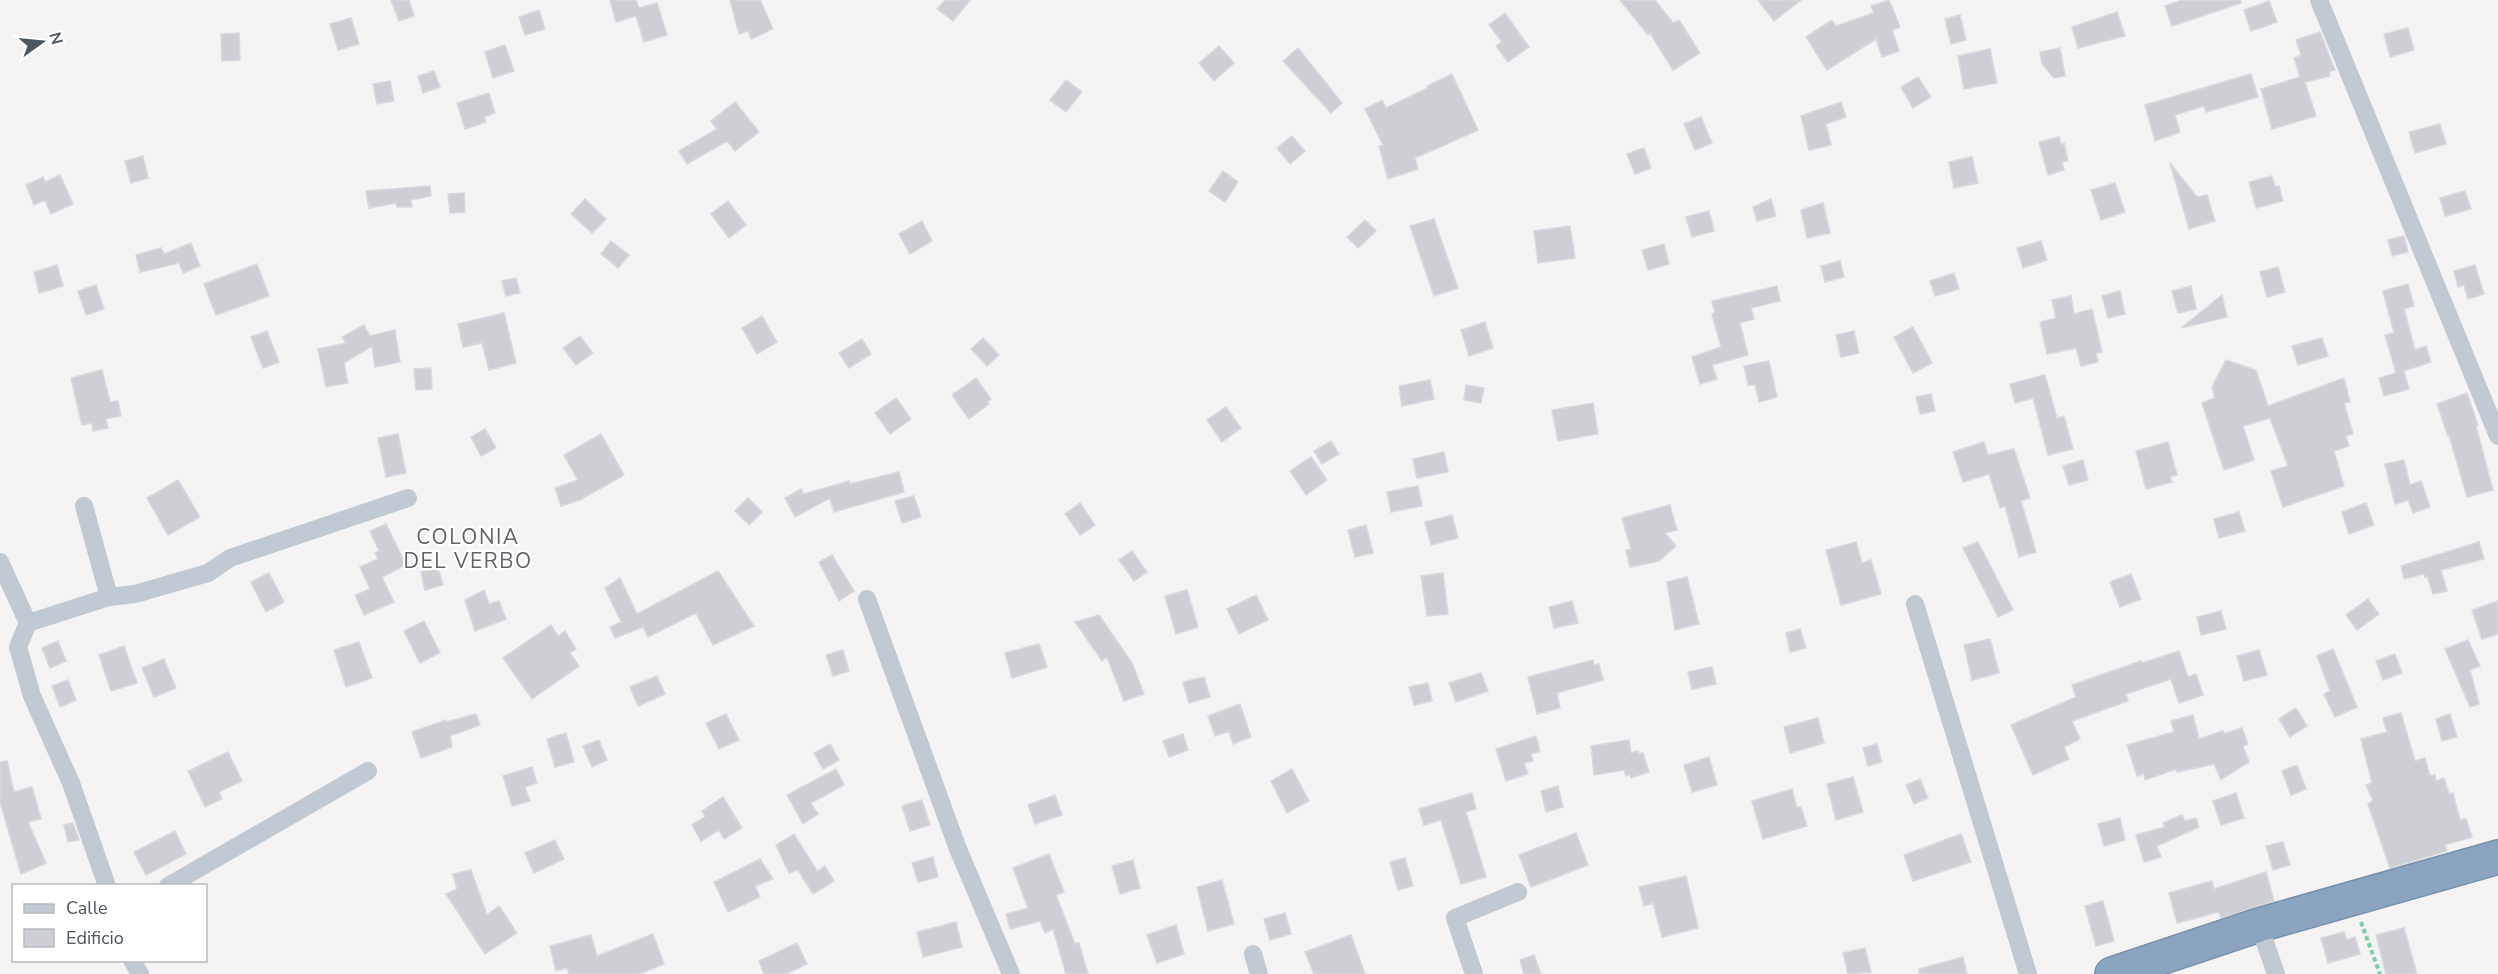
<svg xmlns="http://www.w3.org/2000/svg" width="2498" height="974" font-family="'Nunito Sans',sans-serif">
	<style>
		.building { fill: #cdcfd5; stroke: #d7d9de; stroke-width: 1.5 }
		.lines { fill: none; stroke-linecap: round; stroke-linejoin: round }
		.highway-casing { stroke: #7690ad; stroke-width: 36 }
		.path { stroke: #7ad0a6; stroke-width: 4; stroke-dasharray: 4.5 3; stroke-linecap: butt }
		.street { stroke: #c1cad2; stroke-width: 18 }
		.highway { stroke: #8ba5c1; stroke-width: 33 }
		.labels { text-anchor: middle; stroke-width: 4.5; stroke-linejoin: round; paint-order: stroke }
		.neighbourhood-label { font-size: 21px; letter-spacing: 1.5px; fill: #5f6368; stroke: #fff }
	</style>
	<rect width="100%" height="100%" fill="#f5f3f3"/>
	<path class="building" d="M391 0H409L414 16 399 21Z
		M610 0H636L639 8 657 3 667 35 644 42 636 16 616 22Z
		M730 0H760L773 29 751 39 748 31 739 34Z
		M945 0H970L953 21 937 9Z
		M1620 0H1655L1673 23 1679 20 1700 53 1673 70 1650 33 1648 35Z
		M1758 0H1801L1774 21Z
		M1889 0 1900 27 1892 30 1899 51 1882 57 1876 39 1827 70 1806 37 1832 20 1836 26 1874 13 1871 6Z
		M2182 0H2240L2241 3 2172 26 2165 6Z
		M2269 1 2277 22 2251 31 2244 10Z
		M539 10 545 29 525 35 519 17Z
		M2117 12 2125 36 2078 48 2072 27Z
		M1505 13 1529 47 1508 62 1496 46 1502 42 1489 25Z
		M1960 15 1966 40 1951 44 1945 19Z
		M351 18 359 44 338 50 330 24Z
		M2408 28 2414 50 2390 57 2384 34Z
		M2320 32 2335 70 2329 72 2330 76 2305 82 2316 116 2272 129 2261 89 2300 77 2294 58 2301 55 2296 40Z
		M239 33 240 60 222 61 221 34Z
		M505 45 514 71 493 78 485 52Z
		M1219 46 1234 63 1214 81 1199 63Z
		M1298 48 1342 103 1331 113 1283 61Z
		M2060 48 2065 76 2054 78 2042 64 2040 52Z
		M1990 49 1997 83 1964 89 1958 56Z
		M434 71 440 87 423 93 418 76Z
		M1452 74 1478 130 1415 158 1418 169 1388 179 1379 146 1383 145 1365 109 1382 100 1386 108 1428 88 1427 86Z
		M2251 74 2258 97 2206 112 2204 106 2175 115 2180 132 2155 141 2145 105Z
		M1918 77 1931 97 1913 108 1901 87Z
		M1066 80 1082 92 1066 112 1050 100Z
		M390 81 394 101 377 104 373 84Z
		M489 93 495 113 484 117 486 122 465 129 457 103Z
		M735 102 759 132 735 151 727 141 687 164 679 151 717 129 711 121Z
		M1841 102 1846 117 1826 124 1831 145 1809 150 1801 116Z
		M1701 117 1712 143 1695 150 1684 124Z
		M2440 124 2446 144 2415 153 2409 132Z
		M1292 136 1305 151 1290 164 1277 148Z
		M2059 137 2061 144 2064 143 2068 161 2062 162 2064 170 2048 175 2039 142Z
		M1644 148 1651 168 1635 174 1627 154Z
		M143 156 148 178 131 183 125 161Z
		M1972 157 1978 183 1954 188 1949 162Z
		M2170 163 2197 197 2207 195 2215 221 2189 229Z
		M1223 171 1238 182 1225 202 1209 191Z
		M60 175 73 204 51 214 45 200 34 205 26 185 43 177 45 182Z
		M2272 176 2275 187 2279 186 2283 201 2256 208 2249 182Z
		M2115 183 2125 212 2101 220 2091 190Z
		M430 186 431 196 411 200 412 207H397L396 203 369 208 366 191Z
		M2465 191 2471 209 2445 216 2440 198Z
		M464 193 465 212 450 213 448 194Z
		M585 199 606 219 592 233 571 214Z
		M1771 199 1776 216 1757 221 1753 207Z
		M728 201 746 225 729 238 711 214Z
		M1823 203 1830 233 1807 238 1801 210Z
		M1709 211 1714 231 1692 237 1686 217Z
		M1434 219 1458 288 1434 296 1410 226Z
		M1365 220 1376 231 1358 248 1347 237Z
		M922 221 932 241 910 254 899 234Z
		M1570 226 1575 258 1538 263 1534 231Z
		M2404 236 2408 252 2392 256 2388 240Z
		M611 241 629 255 618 268 601 254Z
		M2041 241 2047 260 2023 268 2017 248Z
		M191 243 200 266 183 273 179 263 140 272 136 255 161 248 164 254Z
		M1664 244 1669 264 1648 270 1642 250Z
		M1840 261 1844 277 1825 282 1821 266Z
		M257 264 269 296 216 315 204 284Z
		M57 265 63 286 39 293 34 272Z
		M2475 265 2484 294 2468 299 2464 285 2458 287 2454 271Z
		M2278 267 2285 292 2267 297 2260 272Z
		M1954 273 1959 289 1935 296 1930 281Z
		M516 278 520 293 506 296 502 281Z
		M2408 284 2414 306 2404 309 2415 350 2426 346 2431 362 2404 371 2409 389 2384 396 2379 378 2396 373 2385 335 2394 333 2383 291Z
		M96 285 104 309 86 315 78 291Z
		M1777 286 1780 301 1751 308 1754 319 1740 323 1748 355 1712 365 1717 379 1700 384 1692 357 1721 347 1712 314 1715 313 1712 301Z
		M2191 286 2196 309 2178 313 2172 291Z
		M2120 291 2125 314 2108 318 2102 296Z
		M2222 295 2227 317 2181 328Z
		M2071 296 2074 314 2092 309 2102 352 2096 353 2098 362 2081 366 2076 348 2047 354 2040 322 2056 318 2052 300Z
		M504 313 516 363 489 370 482 343 463 347 458 324Z
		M762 316 777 342 757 354 742 328Z
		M1485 322 1493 348 1469 356 1461 330Z
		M364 325 370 336 395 330 400 362 375 367 372 346 344 363 348 383 326 387 318 349 346 343 342 337Z
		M1913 327 1932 363 1913 373 1894 337Z
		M267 331 279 362 263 368 251 337Z
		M1854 331 1859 353 1841 357 1836 335Z
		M580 336 593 353 576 365 563 348Z
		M983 338 999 355 987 366 971 349Z
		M2322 338 2328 356 2298 365 2292 346Z
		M862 339 871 354 849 368 839 353Z
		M2226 360 2256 370 2268 406 2344 378 2350 402 2344 403 2353 434 2346 436 2349 446 2334 451 2344 486 2283 507 2271 471 2288 466 2270 418 2243 426 2254 460 2224 470 2202 403 2215 398 2212 387Z
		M1769 361 1777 397 1759 402 1755 385H1748L1744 366Z
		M431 368 432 389 416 390 414 369Z
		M102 370 110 402 118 401 121 416 106 419 108 428 93 431 92 423 82 425 71 378Z
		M2045 375 2057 418 2064 416 2073 449 2048 455 2033 398 2015 403 2010 384Z
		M976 378 991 399 987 402 989 404 969 419 952 395Z
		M1430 380 1434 399 1402 406 1399 386Z
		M1466 385 1484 388 1481 403 1464 400Z
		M2467 393 2478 425 2476 426 2493 490 2467 497 2449 435 2448 436 2437 404Z
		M1931 394 1935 411 1920 414 1916 397Z
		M896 398 911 419 890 434 875 413Z
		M1593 403 1598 434 1558 441 1552 410Z
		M1226 407 1241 428 1222 442 1207 420Z
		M485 429 496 448 481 456 471 437Z
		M398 434 406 473 386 477 378 438Z
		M601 434 624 475 580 500 561 506 555 488 578 480 564 455Z
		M1331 441 1339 454 1322 464 1314 451Z
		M1984 442 1988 455 2014 449 2030 498 2021 501 2036 552 2019 557 2005 506 2000 508 1989 474 1963 482 1953 452Z
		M2168 442 2177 475 2170 477 2172 482 2146 489 2136 451Z
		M1444 452 1448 472 1417 478 1413 459Z
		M1311 457 1327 480 1306 495 1290 471Z
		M2083 460 2088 480 2069 485 2063 466Z
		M2404 460 2410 485 2421 481 2430 507 2413 513 2408 500 2395 504 2385 464Z
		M899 472 904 492 834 512 830 498 795 517 785 498 801 489 804 494 849 481 850 484Z
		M178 480 200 517 168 535 147 498Z
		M1418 486 1422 506 1391 512 1387 492Z
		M914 496 921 517 902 523 895 501Z
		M748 498 762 512 749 525 735 511Z
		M1080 503 1095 525 1080 535 1065 514Z
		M2366 503 2374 525 2349 534 2342 512Z
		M1670 505 1677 530 1665 533 1676 546 1659 561 1630 567 1626 550 1631 549 1622 518Z
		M2239 512 2245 531 2219 538 2214 519Z
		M1452 515 1458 538 1431 545 1425 522Z
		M386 524 406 565 382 577 394 602 364 615 355 595 370 589 360 567 378 559 375 553 379 551 370 531Z
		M1366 525 1373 553 1355 557 1348 530Z
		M1856 542 1862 563 1871 560 1881 594 1841 605 1826 550Z
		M1978 542 2013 610 1998 617 1963 548Z
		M2479 542 2484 559 2441 570 2447 591 2433 594 2427 576 2425 577 2424 574 2404 579 2401 566Z
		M1132 551 1147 572 1134 581 1119 560Z
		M832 555 854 591 839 601 819 562Z
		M438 568 443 585 425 590 421 572Z
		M718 571 754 626 713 645 696 613 648 637 643 627 615 638 610 627 621 622 605 588 620 578 637 614Z
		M269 573 284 602 266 612 251 582Z
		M1443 573 1448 614 1427 616 1421 576Z
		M2131 574 2141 599 2120 607 2110 582Z
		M1687 577 1699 624 1675 630 1667 582Z
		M484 590 489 604 499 601 506 619 475 631 465 600Z
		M1187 590 1198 627 1176 634 1165 596Z
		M1256 595 1268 620 1239 634 1227 609Z
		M2368 599 2379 614 2357 630 2346 615Z
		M1572 601 1578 623 1554 628 1549 607Z
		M2498 601V634L2482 639 2472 610Z
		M2221 611 2226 629 2201 635 2197 617Z
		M1099 615 1132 663 1144 694 1124 701 1107 657 1102 661 1075 622Z
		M424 621 440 653 420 663 404 631Z
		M551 625 558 636 565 631 576 649 570 653 579 666 532 699 503 658Z
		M1800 629 1806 648 1790 652 1786 633Z
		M1990 639 1999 673 1972 680 1964 645Z
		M2468 640 2480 666 2470 670 2479 704 2470 707 2445 649Z
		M58 641 66 661 50 668 42 648Z
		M359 642 372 678 346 687 334 650Z
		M1039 644 1047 667 1012 678 1005 653Z
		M124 646 137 683 111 691 99 655Z
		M2333 649 2357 707 2335 717 2324 694 2330 691 2317 656Z
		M843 650 849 671 833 676 826 655Z
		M2259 650 2267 675 2244 681 2237 656Z
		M2179 651 2188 677 2196 674 2203 695 2179 703 2171 679 2126 694 2128 701 2072 721 2080 739 2064 747 2069 759 2033 775 2011 725 2076 697 2072 685 2141 661 2142 663Z
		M2395 654 2402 673 2383 680 2376 661Z
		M164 659 176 688 154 697 142 668Z
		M1593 660 1594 665 1599 664 1603 680 1557 693 1560 708 1537 714 1528 677Z
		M1712 667 1716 684 1692 689 1688 672Z
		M1481 673 1488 691 1456 702 1449 683Z
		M657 676 665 694 638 706 630 687Z
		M1204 677 1210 697 1189 703 1183 682Z
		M68 680 76 700 60 707 52 686Z
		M1428 683 1432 701 1414 705 1409 687Z
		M1240 704 1251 737 1233 744 1229 731 1215 736 1208 716Z
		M2296 708 2307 726 2290 737 2279 719Z
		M2401 713 2415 761 2425 758 2430 776 2435 775 2436 781 2444 778 2449 794 2453 793 2460 820 2466 819 2472 837 2445 845 2447 851 2390 868 2368 804 2373 801 2366 785 2372 783 2361 739 2387 732 2383 718Z
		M476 714 480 725 450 736 452 747 421 758 412 732 446 720V722Z
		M726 714 739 740 719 749 706 723Z
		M2450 714 2457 737 2442 741 2436 719Z
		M2193 715 2199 739 2223 731 2224 734 2242 728 2248 744 2243 746 2249 762 2221 780 2214 764 2177 772 2176 769 2145 780 2144 774 2137 776 2127 745 2174 732 2171 721Z
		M1818 718 1824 743 1790 753 1784 727Z
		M566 733 574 762 555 767 547 739Z
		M1183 734 1188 750 1169 757 1163 741Z
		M1536 736 1540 751 1531 754 1533 761 1524 763 1528 774 1506 781 1496 749Z
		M599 740 607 760 592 767 583 746Z
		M1629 740 1631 753 1638 751 1639 754 1643 753 1649 772 1631 778 1629 774 1626 776 1624 770 1594 775 1591 746Z
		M830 744 839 760 823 769 814 753Z
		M1877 744 1882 762 1868 766 1863 748Z
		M228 752 242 781 219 792 222 799 205 807 188 771Z
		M1709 757 1717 785 1692 792 1684 765Z
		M7 761 14 792 32 787 41 819 28 822 46 863 21 874 0 802V762Z
		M2297 765 2306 789 2291 795 2282 771Z
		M532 767 537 783 525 787 530 801 512 806 503 776Z
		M836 769 844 785 811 803 818 814 803 824 787 795Z
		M1292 769 1309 801 1287 813 1271 781Z
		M1853 777 1863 812 1836 820 1827 784Z
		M1920 779 1928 798 1914 804 1906 785Z
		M1558 786 1563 807 1546 812 1541 791Z
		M1792 789 1797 808 1801 807 1807 826 1763 839 1752 801Z
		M1472 793 1476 809 1466 812 1486 877 1461 884 1441 820 1424 825 1419 809Z
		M2236 793 2244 818 2221 825 2213 801Z
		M1055 795 1062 815 1035 824 1028 805Z
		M723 797 742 828 724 839 719 830 701 841 692 825 705 817 702 811Z
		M922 800 930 825 910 831 902 806Z
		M2182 815 2185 821 2196 818 2199 827 2157 846 2161 857 2144 862 2136 835 2165 827 2163 823Z
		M2120 818 2125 840 2104 846 2098 824Z
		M73 823 79 840 68 842 64 825Z
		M175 831 186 854 146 875 134 852Z
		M1576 833 1588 865 1531 887 1519 855Z
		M794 834 817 871 825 866 834 881 813 894 798 870 789 873 776 845Z
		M1961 834 1971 862 1913 881 1904 855Z
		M555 840 564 859 534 873 525 853Z
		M2283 842 2290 865 2273 870 2266 846Z
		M1049 854 1064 892 1056 895 1075 944 1079 943 1088 974H1066L1053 929 1045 933 1040 921 1010 929 1006 914 1028 908 1013 868Z
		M933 857 938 877 918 882 912 863Z
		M1405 858 1413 886 1398 890 1390 862Z
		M760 859 773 879 755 886 760 897 728 912 714 882Z
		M1133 860 1140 888 1120 894 1112 866Z
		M471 870 487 915 499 906 517 933 485 954 446 894 457 889 453 874Z
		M2266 872 2274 901 2221 918 2219 912 2177 923 2169 893 2212 881 2214 889Z
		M1686 876 1698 928 1662 937 1653 903 1644 906 1639 887Z
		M1222 880 1234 924 1208 931 1197 887Z
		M2103 901 2114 941 2096 946 2085 906Z
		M1285 913 1291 934 1270 940 1264 919Z
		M956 922 962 947 923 957 917 932Z
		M1176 925 1184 954 1157 963 1147 935Z
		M2404 928 2417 974H2386L2376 935Z
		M2344 932 2347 940 2355 937 2360 954 2328 963 2321 938Z
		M653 934 664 964 639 974H569L567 968 556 971 550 946 591 935 597 956Z
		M1351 935 1365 974H1314L1305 952Z
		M797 943 807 964 786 974H764L759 961Z
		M1865 948 1871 972 1848 974 1843 953Z
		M1534 955 1541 974H1524L1520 960Z
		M1963 957 1967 974H1919V969Z"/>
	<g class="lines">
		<defs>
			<path id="highway" d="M2112 974 2259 925 2498 857"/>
		</defs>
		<use href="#highway" class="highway-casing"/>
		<path class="path" d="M2361 922 2380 974"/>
		<path class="street" d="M2319 0 2498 436
			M84 506 109 597
			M0 562 28 623
			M867 599 958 849 1011 974
			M1915 604 2028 974
			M107 886 71 783 32 696 18 647 28 623 109 597 135 594 208 573 230 558 408 498
			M168 886 368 771
			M2259 925 2276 974
			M1253 954 1259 974
			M132 960 140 974
			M1474 974 1455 918 1518 892"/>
		<use href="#highway" class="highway"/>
	</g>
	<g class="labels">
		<g class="neighbourhood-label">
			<text x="468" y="544">COLONIA<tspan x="468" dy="24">DEL VERBO</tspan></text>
		</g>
	</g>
	<rect x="12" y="884" width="195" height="78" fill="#ffffff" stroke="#b7bbc0" stroke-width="1.5"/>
	<rect x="24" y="904" width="30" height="9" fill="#c1cad2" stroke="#b7bbc0" stroke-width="1.5"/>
	<text x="66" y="914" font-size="18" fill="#4a5661">Calle</text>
	<rect x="24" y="929" width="30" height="18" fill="#cdcfd5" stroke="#b7bbc0" stroke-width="1.5"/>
	<text x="66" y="944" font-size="18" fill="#4a5661">Edificio</text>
	<g transform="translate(42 42) rotate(75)" stroke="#ffffff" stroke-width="4.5" paint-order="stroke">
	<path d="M0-4.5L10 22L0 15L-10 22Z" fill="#4a5661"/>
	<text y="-9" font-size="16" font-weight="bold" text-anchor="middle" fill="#4a5661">N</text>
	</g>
</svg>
